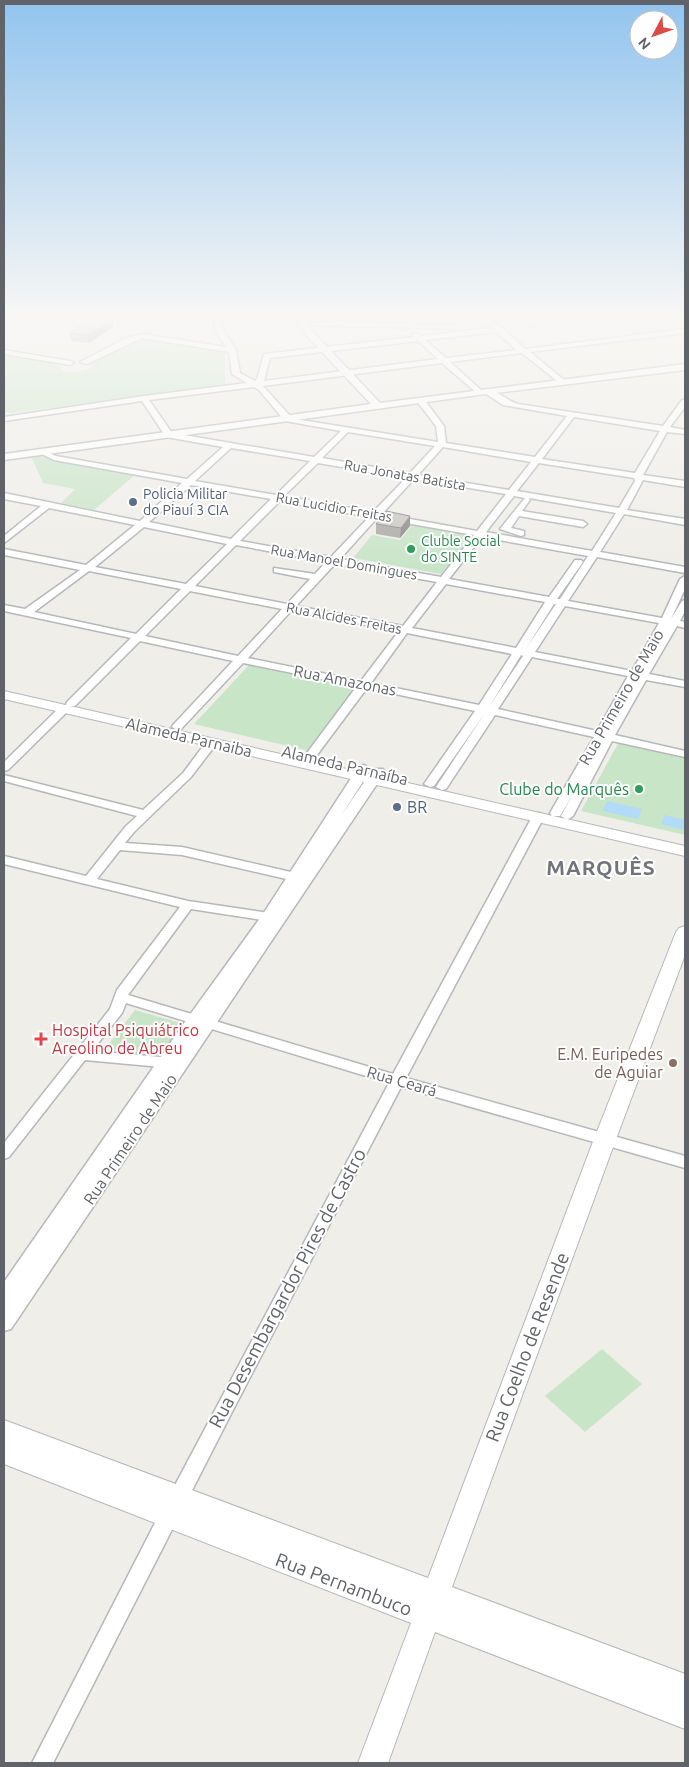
<svg xmlns="http://www.w3.org/2000/svg" width="689" height="1767" font-family="Ubuntu,sans-serif">
	<style>
		.green { fill: #c9e5c8 }
		.water { fill: #b1dbf7 }
		.lines { fill: none; stroke-linecap: round; stroke-linejoin: round }
		.minor-casing { stroke: #b5b8bb; stroke-width: 3 }
		.tertiary-casing { stroke: #b5b8bb; stroke-width: 3 }
		.secondary-casing { stroke: #b4b7bb; stroke-width: 2 }
		.minor { fill: #fff; fill-rule: evenodd }
		.tertiary { fill: #fff; fill-rule: evenodd }
		.secondary { fill: #fff; fill-rule: evenodd }
		.wall { fill: #afada9 }
		.shaded-wall { fill: #8f8d8a }
		.building { fill: #ccc9c5; stroke: #8f8d8a }
		.service-dot { fill: #5c6f8a; stroke: #fff; stroke-width: 2 }
		.leisure-dot { fill: #2e9e5b; stroke: #fff; stroke-width: 2 }
		.health-dot { fill: #e0444e; stroke: #fff; stroke-width: 2 }
		.education-dot { fill: #8d6e63; stroke: #fff; stroke-width: 2 }
		.labels { text-anchor: middle; stroke-width: 4; stroke-linejoin: round; paint-order: stroke }
		.far-street-label { font-size: 14px; fill: #606367; stroke: #fff }
		.far-service-label { font-size: 14px; fill: #4e5e75; stroke: #fff; text-anchor: start }
		.far-leisure-label { font-size: 14px; fill: #27864d; stroke: #fff; text-anchor: start }
		.street-label { font-size: 16px; fill: #606367; stroke: #fff }
		.leisure-label { font-size: 16px; fill: #27864d; stroke: #fff; text-anchor: end }
		.service-label { font-size: 16px; fill: #4e5e75; stroke: #fff; text-anchor: start }
		.health-label { font-size: 16px; fill: #be3a42; stroke: #fff; text-anchor: start }
		.education-label { font-size: 16px; fill: #785e54; stroke: #fff; text-anchor: end }
		.near-street-label { font-size: 19px; fill: #606367; stroke: #fff }
		.district-label { font-size: 21px; font-weight: bold; letter-spacing: 1px; fill: #717579; stroke: #fff }
	</style>
	<rect width="100%" height="100%" fill="#f0eee9"/>
	<path class="green" d="M148 339 216 350 225 353V385L12 413 4 412V355L50 363 61 367V370C71 375 84 370 94 367L91 364C109 354 126 341 148 339Z
		M31 456H39L136 474 94 510 61 503 75 489 43 483Z
		M414 523 473 534 441 574 353 558 372 535 400 540Z
		M250 664 360 685 309 751 194 724Z
		M619 742 685 757V835L581 811Z
		M135 1010 191 1026 166 1059 105 1049Z
		M602 1349 642 1384 585 1432 545 1396Z"/>
	<path class="water" d="M607 801 642 809 638 819 602 811Z
		M665 815 685 820 684 830 661 824Z"/>
	<g class="lines">
		<defs>
			<path id="minor" d="M215 320H221L222 328 236 350 240 373 255 381 257 379 264 354 414 337 412 335 416 333 421 336 491 328 483 320C498 320 513 338 525 349L685 329V333L530 352 564 380 565 382 561 384 522 353 450 362 481 390V394H478L442 363 263 386 291 417 295 419 438 442 436 426 416 400 423 398 444 426 446 443 535 457 567 416 503 405 485 393V389C496 389 507 401 518 404L663 426 682 400H685V407L670 427 685 430V434L667 432 643 475 685 481V487L643 480 627 510 685 519V525L624 514 600 552 685 567V573L597 557 568 601 662 618 680 579 685 576V589L671 619 682 601 685 600V611L680 621 685 622V628L677 626 649 674 685 681V687L646 680 615 735 685 751V757L612 741 573 816 567 820 561 816 573 794 560 816H552L550 813 594 737 495 715 446 789 442 790 436 787 485 713 434 786 430 787 424 784 475 711 367 688 314 759 310 760 304 757 357 686 243 663 181 729 177 730 172 727 173 725 233 661 140 641 75 706H67L66 704 67 702 131 638 4 611V605L25 609 80 570 4 555V549L86 565 135 525 49 508 4 543V536L41 506 4 499V493L140 521 182 483 54 460 38 452 42 450 56 456 187 479 223 447 166 437 142 401 4 421V417L144 396 247 383 232 374 229 352 142 338 87 364 80 362 126 338 142 334 226 347 214 328ZM496 332 517 350 446 358 425 340ZM418 341 438 359 264 381 270 358ZM254 387 259 390 285 421 341 431 314 457 172 433 149 400ZM574 417 660 431 635 473 542 459ZM348 432 435 446 410 473 322 458ZM443 447 531 462 509 490 418 475ZM231 448 310 461 276 495 195 481ZM318 463 406 478 373 512 284 496ZM539 463 634 478 635 481 619 508 517 491ZM414 479 506 494 477 531 382 514ZM191 485 271 499 231 539 149 522ZM514 496 525 498 500 529 521 536 524 535V531L511 528 519 516 583 527 587 524 583 521 522 511 530 500 529 498 616 513 592 551 486 532ZM280 501 369 517 331 557 240 541ZM377 518 474 535 441 577 340 559ZM144 527 227 544 186 584 95 567ZM482 537 588 556 560 599H557L583 562 581 560H575L549 597 449 579ZM236 545 326 562 315 574 274 568V572L310 579 287 604 195 586ZM335 564 437 582 403 626 296 606ZM89 571 181 589 136 634 34 612ZM446 584 545 602 516 648 412 628ZM190 591 282 609 238 656 145 636ZM554 604H556L525 650ZM565 606 659 623 632 671 535 652ZM291 611 399 631 361 681 248 658ZM407 633 512 654 479 705 371 683ZM521 655 523 656 489 707ZM532 657 628 676 597 731 498 709Z
				M522 320H530L537 325 532 326Z
				M303 322 457 325 461 327 457 329 301 325V323Z
				M4 350 70 361 74 363 70 365 4 354Z
				M64 706 69 709 68 711 8 770 4 771V762L60 707Z
				M211 740 217 743 191 777 134 832 125 843 182 847 295 873 301 877 295 881 182 855 120 850 97 879 188 901 269 913 275 917 269 921 191 909 128 995 393 1074 532 817 538 813 542 814 544 817 406 1078 685 1156V1168L401 1087 232 1412 53 1763H32L157 1519 389 1083 126 1003 122 1013 92 1051 172 1058 177 1059 179 1063 177 1067 172 1068 85 1060 9 1157 4 1159V1143L110 1009 117 990 180 907 4 864V856L86 876 126 826 137 816 4 781V775L143 810 183 773 207 741Z"/>
			<path id="tertiary" d="M300 320H308L307 324 314 333 380 403 685 364V370L478 395 4 460V454L371 404 308 337 299 324Z
				M364 765 371 769 341 816 373 769H383L385 772 11 1329 4 1331 5 1305H4V1282L189 1016 263 914 359 766Z"/>
			<path id="secondary" d="M4 691 685 846V856L4 699Z
				M685 926V955L616 1139 452 1587 685 1674V1729L435 1632 388 1763H358L411 1623 4 1464V1420L428 1578 594 1139 676 932 679 928Z"/>
		</defs>
		<use href="#minor" class="minor-casing"/>
		<use href="#tertiary" class="tertiary-casing"/>
		<use href="#secondary" class="secondary-casing"/>
		<use href="#minor" class="minor"/>
		<use href="#tertiary" class="tertiary"/>
		<use href="#secondary" class="secondary"/>
	</g>
	<path class="wall" d="M97 320H113V327L89 343 71 341 70 333 88 325Z
		M376 524 410 526 400 538 376 534Z"/>
	<path class="shaded-wall" d="M111 320H113V327L89 343 88 335Z
		M410 516V526L400 538 401 528Z"/>
	<path class="building" d="M97 320H111L88 335 70 333 82 324 88 325Z
		M386 511 410 516 401 528 376 524Z"/>
	<linearGradient id="sky" x2="0" y2="1"><stop stop-color="#92c4ee"/><stop offset="0.56" stop-color="#f8f7f5"/><stop offset="1" stop-color="#f8f7f5" stop-opacity="0"/></linearGradient>
	<rect width="689" height="567" fill="url(#sky)"/>
	<g class="service-dot">
		<circle cx="133" cy="502" r="5"/>
		<circle cx="397" cy="807" r="5"/>
	</g>
	<g class="leisure-dot">
		<circle cx="411" cy="549" r="5"/>
		<circle cx="639" cy="789" r="5"/>
	</g>
	<path class="health-dot" d="M38.5 1031.5h5v5h5v5h-5v5h-5v-5h-5v-5h5z"/>
	<circle class="education-dot" cx="673" cy="1063" r="5"/>
	<g class="labels">
		<g class="far-street-label">
			<text transform="translate(405 475) rotate(10)" y="5">Rua Jonatas Batista</text>
			<text transform="translate(334 507) rotate(10)" y="5">Rua Lucidio Freitas</text>
			<text transform="translate(344 562) rotate(10)" y="5">Rua Manoel Domingues</text>
			<text transform="translate(344 618) rotate(11)" y="5">Rua Alcides Freitas</text>
		</g>
		<g class="far-service-label">
			<text x="143" y="499">Policia Militar<tspan x="143" dy="16">do Piauí 3 CIA</tspan></text>
		</g>
		<g class="far-leisure-label">
			<text x="421" y="546">Cluble Social<tspan x="421" dy="16">do SINTE</tspan></text>
		</g>
		<g class="street-label">
			<text transform="translate(345 680) rotate(11)" y="6">Rua Amazonas</text>
			<text transform="translate(621 697) rotate(-60)" y="6">Rua Primeiro de Maio</text>
			<text transform="translate(189 737) rotate(13)" y="6">Alameda Parnaiba</text>
			<text transform="translate(345 765) rotate(13)" y="6">Alameda Parnaíba</text>
			<text transform="translate(402 1081) rotate(16)" y="6">Rua Ceará</text>
			<text transform="translate(130 1139) rotate(-56)" y="6">Rua Primeiro de Maio</text>
		</g>
		<g class="leisure-label">
			<text x="629" y="795">Clube do Marquês</text>
		</g>
		<g class="service-label">
			<text x="407" y="813">BR</text>
		</g>
		<g class="health-label">
			<text x="52" y="1036">Hospital Psiquiátrico<tspan x="52" dy="18">Areolino de Abreu</tspan></text>
		</g>
		<g class="education-label">
			<text x="663" y="1060">E.M. Euripedes<tspan x="663" dy="18">de Aguiar</tspan></text>
		</g>
		<g class="near-street-label">
			<text transform="translate(287 1288) rotate(-62)" y="7">Rua Desembargardor Pires de Castro</text>
			<text transform="translate(527 1347) rotate(-69)" y="7">Rua Coelho de Resende</text>
			<text transform="translate(344 1584) rotate(21)" y="7">Rua Pernambuco</text>
		</g>
		<g class="district-label">
			<text x="601" y="875">MARQUÊS</text>
		</g>
	</g>
	<rect width="689" height="1767" fill="none" stroke="#606367" stroke-width="10"/>
	<g transform="translate(654 35) rotate(229)"><circle r="24" fill="#ffffff" stroke="#bfc1c2"/>
	<path d="M0-4L9 19L0 12L-9 19Z" fill="#da4b45"/>
	<text y="-8" font-size="14" font-weight="bold" text-anchor="middle" fill="#606367">N</text>
	</g>
</svg>
